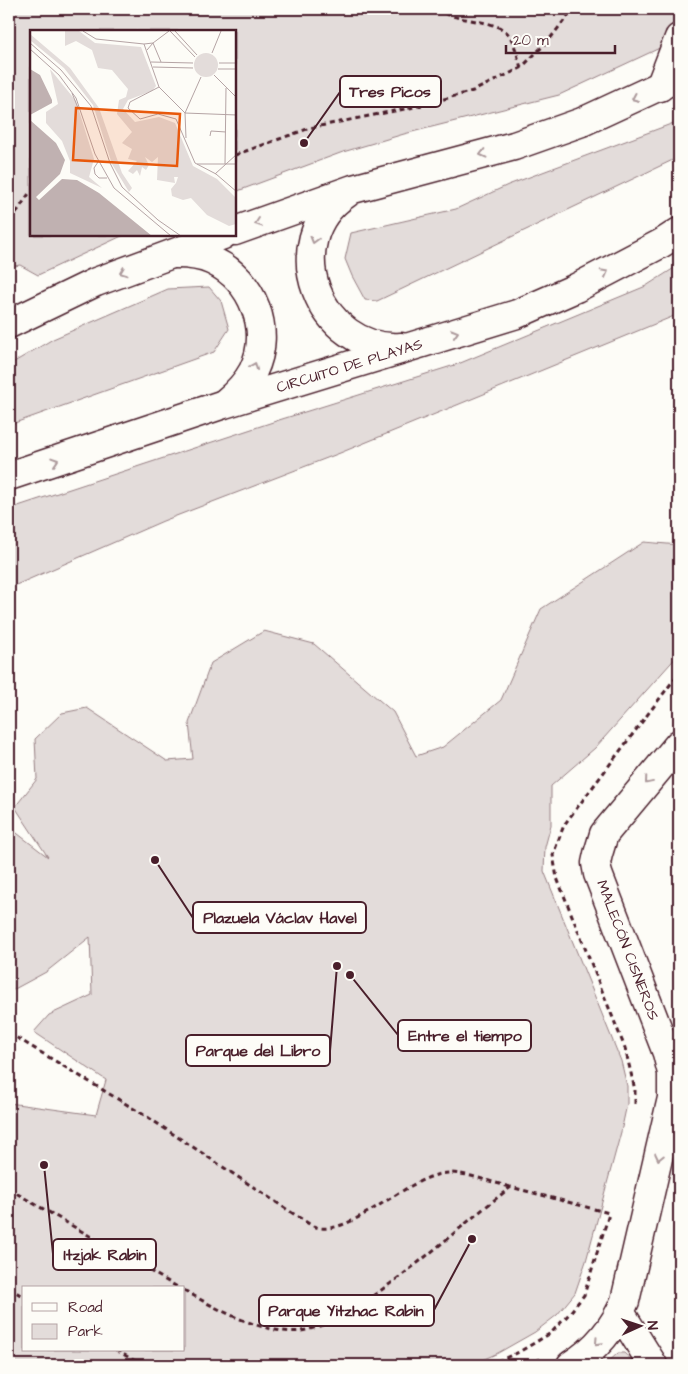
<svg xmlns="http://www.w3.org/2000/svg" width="688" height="1374" font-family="'Architects Daughter',sans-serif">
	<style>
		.green { fill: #e3dcda; stroke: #967e82; fill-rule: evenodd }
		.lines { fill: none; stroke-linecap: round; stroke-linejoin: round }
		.minor-casing { stroke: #4a1f2b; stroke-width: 31 }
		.highway-casing { stroke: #4a1f2b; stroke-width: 31 }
		.path { stroke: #4a1f2b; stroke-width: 3; stroke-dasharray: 5 4; stroke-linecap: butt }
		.minor { stroke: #fdfcf7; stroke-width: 28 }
		.highway { stroke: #fdfcf7; stroke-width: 28 }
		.oneway { stroke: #ac999b }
		.labels { text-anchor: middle; stroke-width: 4; stroke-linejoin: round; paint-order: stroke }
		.street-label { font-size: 15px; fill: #4a1f2b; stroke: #fdfcf7 }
		.inset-road { fill: none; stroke: #b5a4a5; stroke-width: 1 }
		.view { fill: #e8590c; fill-opacity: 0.15; stroke: #e8590c; stroke-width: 2.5 }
		.inset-edge { fill: none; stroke: #4a1f2b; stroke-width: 2.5 }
		.leader { fill: none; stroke: #4a1f2b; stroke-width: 2 }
		.callout-dot { fill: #4a1f2b; stroke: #fdfcf7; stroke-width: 2 }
		.callout { fill: #fdfcf7; stroke: #4a1f2b; stroke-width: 2 }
		.callout-label { font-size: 16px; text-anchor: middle; font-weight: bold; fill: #4a1f2b }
	</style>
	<rect width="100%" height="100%" fill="#fdfcf7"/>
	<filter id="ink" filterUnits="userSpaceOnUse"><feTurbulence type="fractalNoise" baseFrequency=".02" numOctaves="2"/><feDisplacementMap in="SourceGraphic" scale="10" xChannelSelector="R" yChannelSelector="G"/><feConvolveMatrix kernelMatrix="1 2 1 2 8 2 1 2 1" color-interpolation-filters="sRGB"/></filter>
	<g filter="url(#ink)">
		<path class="green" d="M9 9H679V39L559 95 404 134 343 152 235 192V31H31V235H124L38 275 20 265 9 267Z
			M679 121V157L377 301 365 300 352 276 345 259 351 233 456 209 508 185Z
			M679 265V314L340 453 163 521 9 588V509L279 420 458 364 646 286Z
			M209 287 221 301 229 329 214 352 9 425V365L53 339 168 289Z
			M644 542 679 545V654L595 748 551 786V825L545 847 544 871 621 1061 627 1086V1104L621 1132 586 1261 575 1293 557 1315 535 1332 498 1353 471 1365H9V1103L96 1115 106 1080 34 1032 49 1015 92 995 90 937 46 972 9 992V827L48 857 15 807 37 779 35 739 62 713 87 708 167 761 193 759 189 723 211 663 264 631 314 644 393 712 416 756 443 747 501 700 541 609ZM24 1288H184V1350H24Z
			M618 1353H624L637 1365H605Z"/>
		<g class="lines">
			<defs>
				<path id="minor" d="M660 87 679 38
					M620 1312 653 1365
					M571 1365C595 1350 614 1328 625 1301L672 1098V1073L667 1053 598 874 596 863 598 854 604 834 679 744"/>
				<g id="highway">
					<path d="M346 194C276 241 319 353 401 347"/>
					<path d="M235 231 353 189 514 146 582 122 679 77"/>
					<path d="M175 254C188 254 201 255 213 261 253 280 273 330 253 371 246 384 236 394 225 403"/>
					<path d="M9 324 96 282 223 235"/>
					<path id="s1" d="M9 476 224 404 517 314 576 288 662 243 679 232"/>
				</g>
			</defs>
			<use href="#minor" class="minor-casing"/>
			<use href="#highway" class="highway-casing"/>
			<path class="path" d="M437 9C455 23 497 18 509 35 515 44 518 58 521 68
				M235 155 310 128 419 106 473 91 521 68 549 40 573 9
				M9 219C19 212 23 201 31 191
				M9 1033 149 1118 300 1218C305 1221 311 1226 316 1227 351 1238 407 1175 448 1173 465 1172 493 1183 511 1187
				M635 1104V1090L625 1048 557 878 553 855 564 825 679 673
				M9 1189 179 1288
				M9 1288 24 1297
				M184 1290C214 1308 266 1336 301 1331 325 1327 343 1315 363 1302 416 1269 461 1225 511 1187L609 1213
				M116 1350 142 1365
				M489 1365 519 1352 551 1333 569 1314 584 1295 609 1214
				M528 1365 540 1359"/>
			<use href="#minor" class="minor"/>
			<use href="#highway" class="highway"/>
		</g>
		<defs><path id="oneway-chevron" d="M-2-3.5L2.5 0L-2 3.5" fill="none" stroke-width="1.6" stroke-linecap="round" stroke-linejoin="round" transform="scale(1.25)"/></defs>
		<g class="oneway">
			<use href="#oneway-chevron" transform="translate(635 98) rotate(156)"/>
			<use href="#oneway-chevron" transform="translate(483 154) rotate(166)"/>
			<use href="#oneway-chevron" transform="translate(258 223) rotate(161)"/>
			<use href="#oneway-chevron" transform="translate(314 240) rotate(106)"/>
			<use href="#oneway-chevron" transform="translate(123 272) rotate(159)"/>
			<use href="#oneway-chevron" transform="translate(605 273) rotate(-28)"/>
			<use href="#oneway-chevron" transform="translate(455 333) rotate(-17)"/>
			<use href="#oneway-chevron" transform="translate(254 366) rotate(-67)"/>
			<use href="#oneway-chevron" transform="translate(55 461) rotate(-18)"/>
			<use href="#oneway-chevron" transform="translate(648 781) rotate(130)"/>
			<use href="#oneway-chevron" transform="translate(659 1157) rotate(103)"/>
			<use href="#oneway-chevron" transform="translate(598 1342) rotate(133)"/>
		</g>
	</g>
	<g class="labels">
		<g class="street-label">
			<text dy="5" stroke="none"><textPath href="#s1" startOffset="358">CIRCUITO DE PLAYAS</textPath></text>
			<text transform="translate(628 950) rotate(69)" y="5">MALECÓN CISNEROS</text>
		</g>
	</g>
	<g transform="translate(30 30)">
		<rect width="206" height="206" fill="#fdfcf7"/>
		<path d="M35 1H49L65 13 111 17 126 56 122 61 98 70 93 79 105 92 129 87 145 93 163 136 187 149 206 168V194L199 196 177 185 161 168 153 170 142 166 141 159 146 153 148 147H144L145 153 127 150 128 127 122 132 115 127 119 135 116 140 112 137 110 146 107 140 103 144 98 141 107 131 98 129 102 119 92 113 102 102 87 84 89 70 96 67 98 59 82 40 68 38 62 20 46 11 35 16ZM0 4 40 38 69 78 92 143 102 158 99 162 82 134 63 75 34 38 0 10ZM164 35a12 12 0 1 1 24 0a12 12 0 1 1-24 0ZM20 39 46 71 64 129 59 147 72 158 40 143V131L32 111 16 93V82L28 74Z" fill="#e3dcda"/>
		<path d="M0 39 10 45 22 70V73L0 85ZM0 90 26 113 35 130 30 144 6 167 9 170 32 149 47 150 69 163 122 206H0Z" fill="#c0b1b1"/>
		<path class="inset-road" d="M53 1 66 9 114 14 129 57 100 72 98 78 110 89 128 84 146 89 165 133 186 144 207 162M140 1 165 27M145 1 167 25M0 13 31 40 61 76 80 133 92 157 128 190 151 206M114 14 123 13 139 1M0 19 29 45 46 68 65 124 84 158 141 206M117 20 123 13 131 32M182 23 191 1M121 32 163 33M189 33H207M123 37 163 38M188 39H207M184 45 207 68M129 57 155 83 207 85M42 63 48 78M180 106 181 101 196 102M156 108 155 83 171 47M68 132 64 138 65 144 69 148H77M167 134H207M195 134 196 58M185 144 207 124"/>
		<path class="view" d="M46 78 150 84 147 136 43 130Z"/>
		<rect width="206" height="206" class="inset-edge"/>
	</g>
	<path class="leader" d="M304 143L340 92M155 860L193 918M350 975L398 1035M337 966L330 1051M44 1165L53 1254M472 1239L434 1310"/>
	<g class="callout-dot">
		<circle cx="304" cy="143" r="5"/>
		<circle cx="155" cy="860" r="5"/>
		<circle cx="350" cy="975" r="5"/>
		<circle cx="337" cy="966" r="5"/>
		<circle cx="44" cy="1165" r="5"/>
		<circle cx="472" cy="1239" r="5"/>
	</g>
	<g class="callout">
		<rect x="340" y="76" width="101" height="31" rx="5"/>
		<rect x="193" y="902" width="173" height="31" rx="5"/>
		<rect x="398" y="1020" width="133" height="31" rx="5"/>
		<rect x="186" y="1035" width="144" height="31" rx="5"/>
		<rect x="53" y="1239" width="103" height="31" rx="5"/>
		<rect x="259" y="1295" width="175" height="31" rx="5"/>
	</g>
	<g class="callout-label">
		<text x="390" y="97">Tres Picos</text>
		<text x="280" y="923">Plazuela Václav Havel</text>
		<text x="465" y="1041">Entre el tiempo</text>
		<text x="258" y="1056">Parque del Libro</text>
		<text x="105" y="1260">Itzjak Rabin</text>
		<text x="346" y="1316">Parque Yitzhac Rabin</text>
	</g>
	<rect width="688" height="1374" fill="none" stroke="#fdfcf7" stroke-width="30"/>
	<rect x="15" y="15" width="658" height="1344" fill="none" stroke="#4a1f2b" stroke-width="2" filter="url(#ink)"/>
	<rect x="22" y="1286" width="162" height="65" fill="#fdfcf7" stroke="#b5a4a5"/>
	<rect x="32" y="1303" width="25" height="8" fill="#fdfcf7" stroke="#b5a4a5"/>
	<text x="68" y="1312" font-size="15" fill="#4a1f2b">Road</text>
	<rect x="32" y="1324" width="25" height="15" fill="#e3dcda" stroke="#b5a4a5"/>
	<text x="68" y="1336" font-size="15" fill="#4a1f2b">Park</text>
	<g transform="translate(640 1326) rotate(87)" stroke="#fdfcf7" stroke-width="4" paint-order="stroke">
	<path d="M0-4L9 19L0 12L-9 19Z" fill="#4a1f2b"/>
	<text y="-8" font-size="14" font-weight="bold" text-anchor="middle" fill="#4a1f2b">N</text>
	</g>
	<path d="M506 45v8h109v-8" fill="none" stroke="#4a1f2b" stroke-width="2.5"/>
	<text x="513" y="45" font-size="15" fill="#4a1f2b" stroke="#fdfcf7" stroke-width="4" paint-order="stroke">20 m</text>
</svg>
